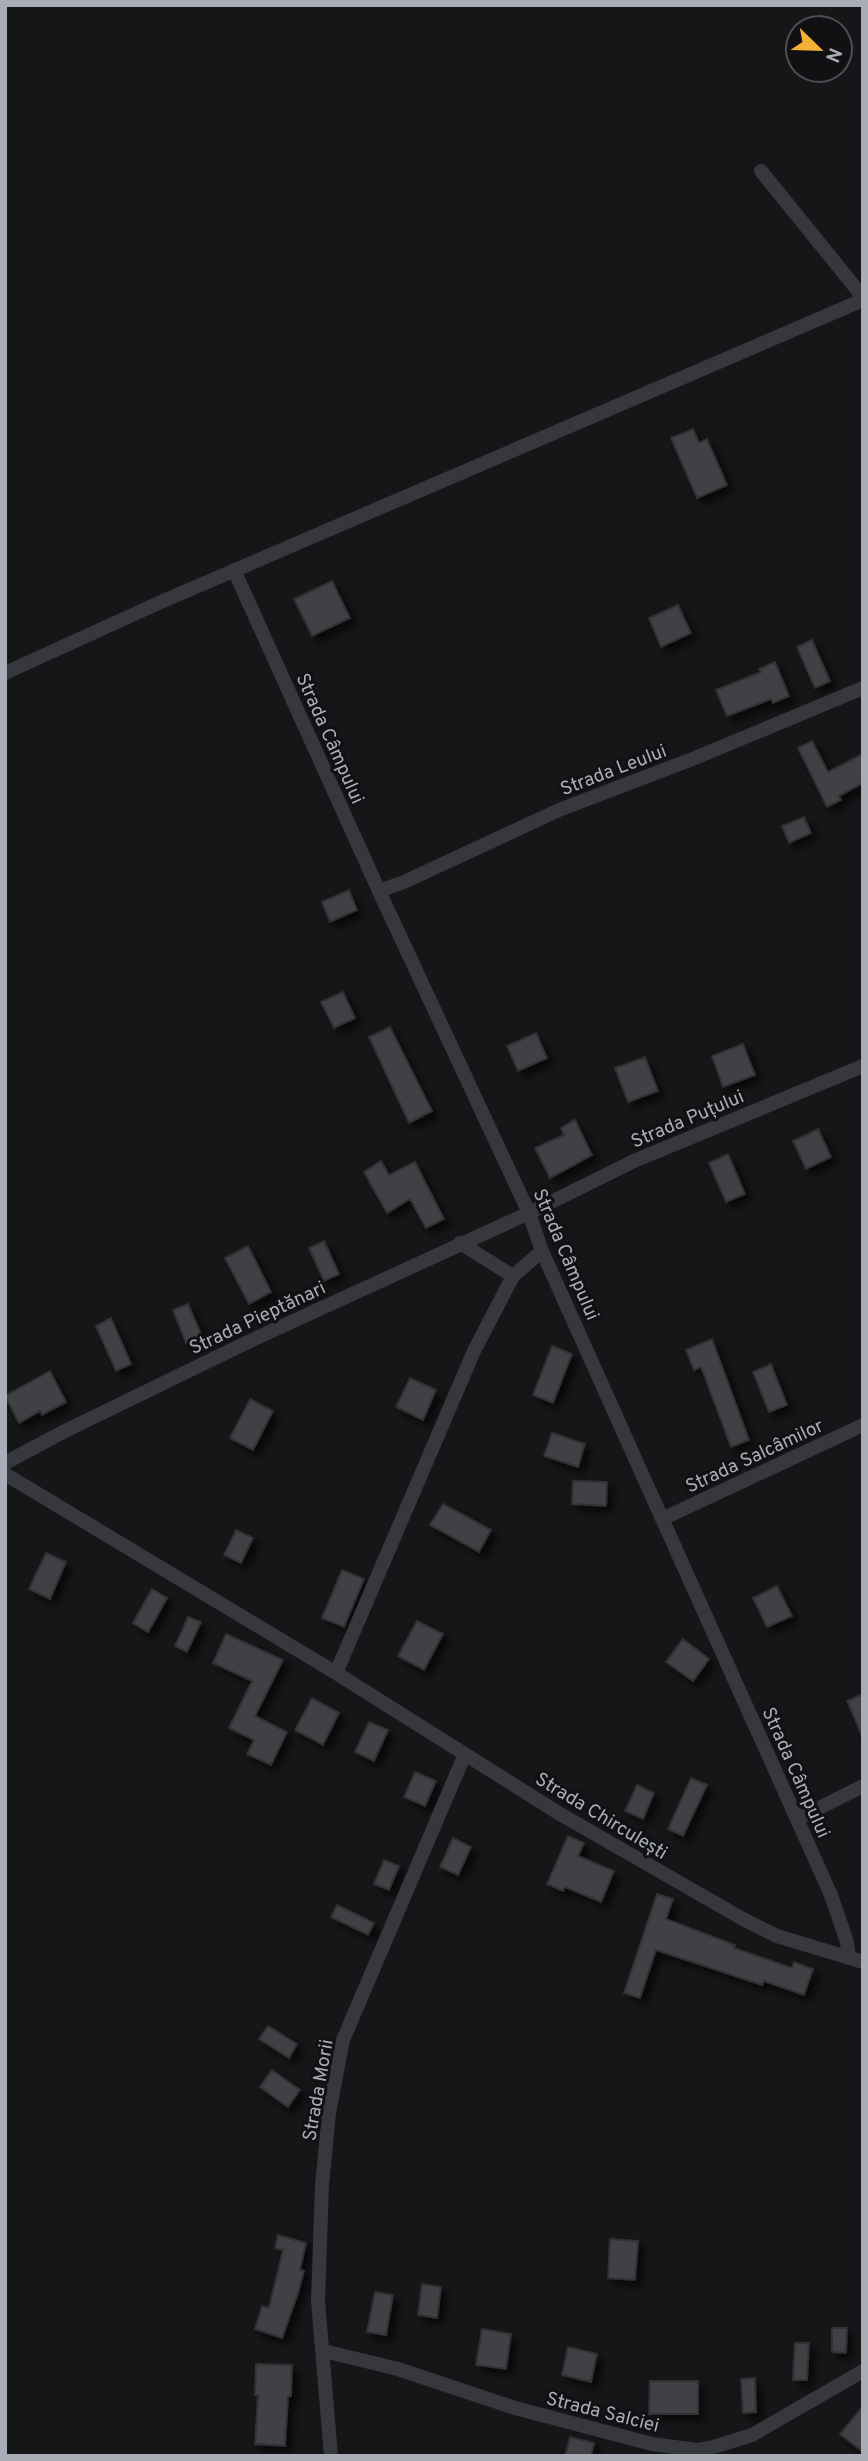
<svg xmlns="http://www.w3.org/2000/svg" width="868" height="2461" font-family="Overpass,sans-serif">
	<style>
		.building { fill: #404145; stroke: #303034; stroke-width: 2; filter: url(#shadow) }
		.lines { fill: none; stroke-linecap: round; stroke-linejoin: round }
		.street { stroke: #37383d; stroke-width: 14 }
		.labels { text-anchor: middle; stroke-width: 6; stroke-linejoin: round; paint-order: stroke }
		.street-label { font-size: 19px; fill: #a8adb8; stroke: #111113 }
	</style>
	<defs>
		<filter id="shadow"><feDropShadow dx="6" dy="6" stdDeviation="3.5" flood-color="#0009"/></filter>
	</defs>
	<rect width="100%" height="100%" fill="#161618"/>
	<path class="building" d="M693 429 699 443 707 439 727 485 697 498 671 438Z
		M332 581 350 618 312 636 294 599Z
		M678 605 691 633 661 647 649 618Z
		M812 640 830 681 815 688 797 647Z
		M775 662 789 696 773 703 771 699 727 716 716 690 761 672 759 669Z
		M812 741 828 772 863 754V783L839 796 841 800 827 807 798 748Z
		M804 817 811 833 789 843 782 826Z
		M349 890 357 910 330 922 322 902Z
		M343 992 355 1018 334 1028 321 1002Z
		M390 1027 432 1111 409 1123 369 1037Z
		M536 1033 547 1058 518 1071 507 1046Z
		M743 1044 755 1075 723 1087 712 1056Z
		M645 1057 658 1091 628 1102 615 1068Z
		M575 1120 592 1155 550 1178 535 1148 564 1135 561 1128Z
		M818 1129 831 1157 806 1169 793 1141Z
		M728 1154 745 1194 726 1202 709 1163Z
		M381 1161 389 1175 415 1162 444 1219 426 1228 410 1199 387 1213 364 1172Z
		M324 1241 339 1274 324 1281 309 1248Z
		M248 1246 271 1292 249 1304 225 1258Z
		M188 1304 202 1336 186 1343 173 1310Z
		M111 1318 131 1364 116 1371 96 1326Z
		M712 1339 749 1440 731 1447 701 1367 694 1370 686 1350Z
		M552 1346 572 1354 553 1403 533 1395Z
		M771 1364 787 1405 769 1412 753 1372Z
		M50 1371 66 1402 42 1415 40 1411 19 1423 5 1396Z
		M410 1378 436 1390 423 1420 396 1407Z
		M250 1399 273 1411 253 1450 230 1438Z
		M552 1433 585 1444 578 1467 544 1456Z
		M573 1481 607 1482 606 1506 572 1504Z
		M443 1504 491 1530 479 1552 430 1525Z
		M236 1530 253 1538 241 1563 224 1555Z
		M46 1553 66 1562 50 1599 29 1589Z
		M342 1570 364 1579 344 1627 322 1618Z
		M777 1586 792 1616 767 1627 753 1598Z
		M152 1589 167 1598 148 1632 133 1623Z
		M188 1617 201 1622 187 1652 175 1646Z
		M417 1621 443 1634 424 1670 398 1656Z
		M226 1634 283 1660 255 1716 287 1732 271 1765 247 1754 254 1740 229 1728 252 1681 213 1663Z
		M683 1639 709 1659 693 1681 666 1662Z
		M863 1694V1738L847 1701Z
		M312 1698 339 1713 323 1745 295 1730Z
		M369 1722 388 1730 374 1761 355 1752Z
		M415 1772 436 1781 425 1806 404 1797Z
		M691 1778 707 1785 683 1836 668 1829Z
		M637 1785 654 1793 643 1819 625 1811Z
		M568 1836 584 1843 578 1856 614 1871 601 1902 565 1887 563 1891 547 1884Z
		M453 1838 471 1847 458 1875 440 1867Z
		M384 1860 399 1866 389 1890 374 1884Z
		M657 1894 673 1899 666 1919 735 1945 734 1948 792 1968 794 1962 813 1969 804 1995 764 1981 762 1985 656 1950 640 1998 624 1993Z
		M337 1905 374 1923 368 1935 331 1917Z
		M268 2026 297 2044 289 2058 259 2039Z
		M272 2070 300 2090 288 2107 260 2087Z
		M278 2235 306 2243 300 2270 304 2271 298 2293 282 2338 255 2329 262 2306 269 2308 283 2250 275 2248Z
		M610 2239 638 2241 635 2280 608 2278Z
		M422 2284 441 2287 437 2318 418 2315Z
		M375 2292 393 2295 386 2335 367 2332Z
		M832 2328H847L846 2353 832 2352Z
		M482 2329 511 2334 506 2369 476 2365Z
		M795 2343H809L807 2380H793Z
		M568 2347 597 2354 591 2382 562 2375Z
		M256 2364 292 2365 291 2396H288L285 2446 255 2444 258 2395H255Z
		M755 2378 756 2412 743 2413 741 2379Z
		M650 2381H698V2414H649Z
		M863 2406V2452L840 2434Z
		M570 2437 594 2443 591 2456H565Z"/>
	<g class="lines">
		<path class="street" d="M761 171 863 297
			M234 570 379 891 529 1213 542 1251 831 1895 847 1942 849 1958
			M5 673 163 601 863 300
			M379 891 404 882 559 810 695 758 863 688
			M460 1243 513 1276
			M5 1463 63 1432 250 1341 529 1213 634 1161 863 1066
			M5 1474 336 1673 560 1814 743 1919 777 1936 863 1962
			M662 1519 863 1425
			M336 1673 474 1351 513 1276 542 1251
			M797 1819 863 1786
			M324 2351 398 2369 515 2408 652 2444 697 2450 710 2448 752 2435 863 2371
			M331 2456 318 2301 322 2186 329 2113 343 2040 465 1754"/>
	</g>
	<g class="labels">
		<g class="street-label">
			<text transform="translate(331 738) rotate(66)" y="7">Strada Câmpului</text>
			<text transform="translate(613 769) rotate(-21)" y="7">Strada Leului</text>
			<text transform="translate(687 1118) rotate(-23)" y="7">Strada Puțului</text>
			<text transform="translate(567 1254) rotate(67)" y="7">Strada Câmpului</text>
			<text transform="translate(257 1317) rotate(-25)" y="7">Strada Pieptănari</text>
			<text transform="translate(754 1455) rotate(-25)" y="7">Strada Salcâmilor</text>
			<text transform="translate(797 1772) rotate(66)" y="7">Strada Câmpului</text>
			<text transform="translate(602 1815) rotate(31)" y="7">Strada Chirculești</text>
			<text transform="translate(317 2090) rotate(-80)" y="7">Strada Morii</text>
			<text transform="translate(603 2411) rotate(14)" y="7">Strada Salciei</text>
		</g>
	</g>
	<rect width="868" height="2461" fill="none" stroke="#a8adb8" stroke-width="14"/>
	<g transform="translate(819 49) rotate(113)"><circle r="33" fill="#111113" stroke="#4d4f55" stroke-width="2"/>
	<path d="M0-5L12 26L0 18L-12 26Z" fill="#f2b134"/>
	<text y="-10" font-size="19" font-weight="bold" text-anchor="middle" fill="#a8adb8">N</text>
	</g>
</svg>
